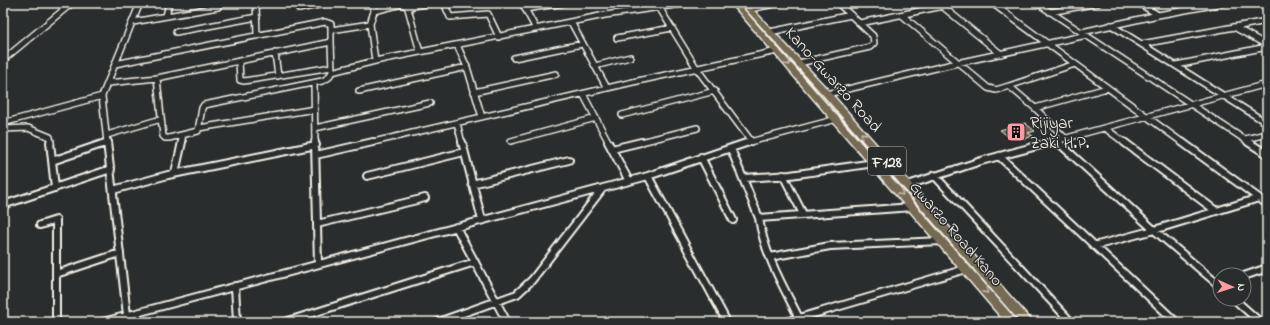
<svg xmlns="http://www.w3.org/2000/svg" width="1270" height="325" font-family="'Indie Flower',sans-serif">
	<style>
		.building { fill: #6c5e53; stroke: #f4f1e8 }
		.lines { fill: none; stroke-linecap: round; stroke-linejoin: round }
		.street-far1-casing { stroke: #f4f1e8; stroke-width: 8 }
		.street-casing { stroke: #f4f1e8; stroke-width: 10 }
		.primary-casing { stroke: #f4f1e8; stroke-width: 3 }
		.street-far1 { stroke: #2a2d2e; stroke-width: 5 }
		.street { stroke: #2a2d2e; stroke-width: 6 }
		.primary { fill: #756b52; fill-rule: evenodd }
		.oneway { stroke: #c1bbac }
		.labels { text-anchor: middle; stroke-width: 3; stroke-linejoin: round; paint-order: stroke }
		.shield { fill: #2a2d2e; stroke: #b7b6b0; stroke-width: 1 }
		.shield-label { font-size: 16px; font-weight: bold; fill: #f4f1e8 }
		.street-label { font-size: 17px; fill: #f4f1e8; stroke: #2a2d2e }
		.poi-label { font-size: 17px; fill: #f4f1e8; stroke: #2a2d2e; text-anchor: start }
	</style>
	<rect width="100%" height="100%" fill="#2a2d2e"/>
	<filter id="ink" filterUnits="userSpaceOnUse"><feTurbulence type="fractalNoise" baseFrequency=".025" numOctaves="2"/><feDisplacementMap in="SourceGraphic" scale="8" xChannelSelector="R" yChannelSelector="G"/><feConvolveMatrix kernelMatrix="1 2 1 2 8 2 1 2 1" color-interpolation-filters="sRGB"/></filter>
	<g filter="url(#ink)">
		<path class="building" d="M1025 123 1035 131 1028 133 1033 136 1024 139 1020 135 1010 138 1000 130Z"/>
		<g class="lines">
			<defs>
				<path id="street-far1" d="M3 3H6
					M256 3 257 36
					M372 3 374 11
					M444 3 450 17 488 14 499 37
					M522 3 536 29
					M992 3 1183 143
					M1037 3 1250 143
					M657 4 697 69 751 141
					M407 5 420 52
					M942 6 1001 54
					M299 9 328 3
					M525 9 564 3
					M749 9 780 3
					M1050 12 1098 3
					M902 15 988 88 996 90 1009 86
					M1158 15 1224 3
					M166 16 169 3
					M133 22 218 7
					M571 22 607 88
					M860 23 958 3
					M1111 25 1267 123
					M1234 27 1267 45
					M331 30 370 24
					M176 32 257 17
					M770 32 851 15
					M1082 32 1158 15 1139 3
					M617 38 672 28
					M1142 44 1267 21
					M457 45 467 67 482 117
					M275 53 278 76
					M514 58 582 44
					M3 60 72 3
					M239 61 240 80 244 81 332 67
					M375 61 370 24 374 11 402 4 408 7 430 3
					M799 63 870 47 874 43 873 36 838 3
					M115 64 325 22 331 24V42
					M1176 65 1267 47
					M595 66 630 57
					M157 78 331 42 332 72
					M108 83 157 78 163 136 165 138H169L198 131 202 108 204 105 322 81 328 78 332 72 375 61 605 15 689 3
					M314 83 315 143
					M359 91 467 67
					M474 92 556 74
					M583 94 609 143
					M827 94 957 63 1087 35
					M1035 108 1107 88
					M622 115 715 91
					M3 123 102 96
					M457 123 462 143
					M199 128 315 109
					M315 128 430 103
					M1105 128 1125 143
					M3 129 28 128 50 137 51 143
					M107 135 161 119
					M1066 139 1035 108 1009 86 1075 64
					M1245 139 1267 134
					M511 141 596 118
					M1057 141 1059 143
					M105 143 108 142
					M107 143 102 96 140 3
					M181 143 183 135
					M369 143 633 82 777 51
					M637 143 697 128
					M746 143 837 119
					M1048 143 1267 84"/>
				<path id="street" d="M50 142 55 188
					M107 142 127 315
					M315 142 318 264
					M462 142 482 220
					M608 142 629 181
					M1058 142 1154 230 1220 286
					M1124 142 1216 211
					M1182 142 1267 204
					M1248 142 1267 154
					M612 149 641 142
					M731 149 759 218C764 254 783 286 799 318
					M316 155 373 142
					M999 156 1176 322
					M701 157 733 220
					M52 161 108 142
					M175 173 182 142
					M783 175 803 214
					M934 175 1071 322
					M367 176 464 152
					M648 176 727 322
					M744 178 790 175 875 163
					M472 184 569 160
					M908 185 981 161 1052 142
					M113 190 168 175 316 145
					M3 205 111 169
					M759 218 913 207
					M317 224 425 198
					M40 225 56 220V322
					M456 227 507 322
					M1094 246 1154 230 1259 198
					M770 257 830 246 942 241
					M56 274 120 253
					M1244 276 1267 268
					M235 286 237 322
					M1234 299 1260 322
					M103 322 648 176 749 142
					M285 322 475 262
					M438 322 517 294 532 280 603 188
					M786 322 966 269"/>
				<path id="primary" d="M731 3H738L1018 322H1005Z
					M740 3H747L830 92 1033 322H1020L824 96Z"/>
			</defs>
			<use href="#street-far1" class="street-far1-casing"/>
			<use href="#street" class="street-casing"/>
			<use href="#primary" class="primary-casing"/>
			<use href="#street-far1" class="street-far1"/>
			<use href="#street" class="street"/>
			<use href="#primary" class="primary"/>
		</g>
		<defs><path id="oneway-chevron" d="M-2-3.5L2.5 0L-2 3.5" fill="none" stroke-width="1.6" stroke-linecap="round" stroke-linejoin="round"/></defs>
		<g class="oneway">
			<use href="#oneway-chevron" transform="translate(788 63) rotate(49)"/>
			<use href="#oneway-chevron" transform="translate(863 135) rotate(-132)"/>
			<use href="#oneway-chevron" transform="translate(901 193) rotate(49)"/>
			<use href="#oneway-chevron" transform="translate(986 291) rotate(49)"/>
		</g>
	</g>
	<defs>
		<symbol id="building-square" viewBox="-11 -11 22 22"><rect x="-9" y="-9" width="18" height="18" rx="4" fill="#ff9aa2" stroke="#2a2d2e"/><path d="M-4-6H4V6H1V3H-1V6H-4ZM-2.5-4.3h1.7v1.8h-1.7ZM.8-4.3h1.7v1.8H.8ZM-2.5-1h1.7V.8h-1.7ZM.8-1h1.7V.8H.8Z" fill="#111"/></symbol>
	</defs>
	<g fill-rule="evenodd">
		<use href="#building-square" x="1005" y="121" width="22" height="22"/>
	</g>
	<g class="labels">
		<rect class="shield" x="868" y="147" width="38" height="28" rx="3"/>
		<g class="shield-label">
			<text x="887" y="167">F128</text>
		</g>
		<g class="street-label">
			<text transform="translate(834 79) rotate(48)" y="6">Kano-Gwarzo Road</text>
			<text transform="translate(957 233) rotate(49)" y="6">Gwarzo Road Kano</text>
		</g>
		<g class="poi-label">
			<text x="1030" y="128">Rijiyar<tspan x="1030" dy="20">Zaki H.P.</tspan></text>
		</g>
	</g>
	<rect width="1270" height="325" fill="none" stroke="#2a2d2e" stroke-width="16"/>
	<rect x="8" y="8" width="1254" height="309" fill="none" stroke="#f4f1e8" stroke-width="1.5" filter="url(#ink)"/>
	<g transform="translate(1232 287) rotate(93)"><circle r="19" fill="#2a2d2e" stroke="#7b7b78"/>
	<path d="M0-3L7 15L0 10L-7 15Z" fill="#ff9aa2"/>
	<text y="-6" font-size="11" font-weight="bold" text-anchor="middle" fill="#f4f1e8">N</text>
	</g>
</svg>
